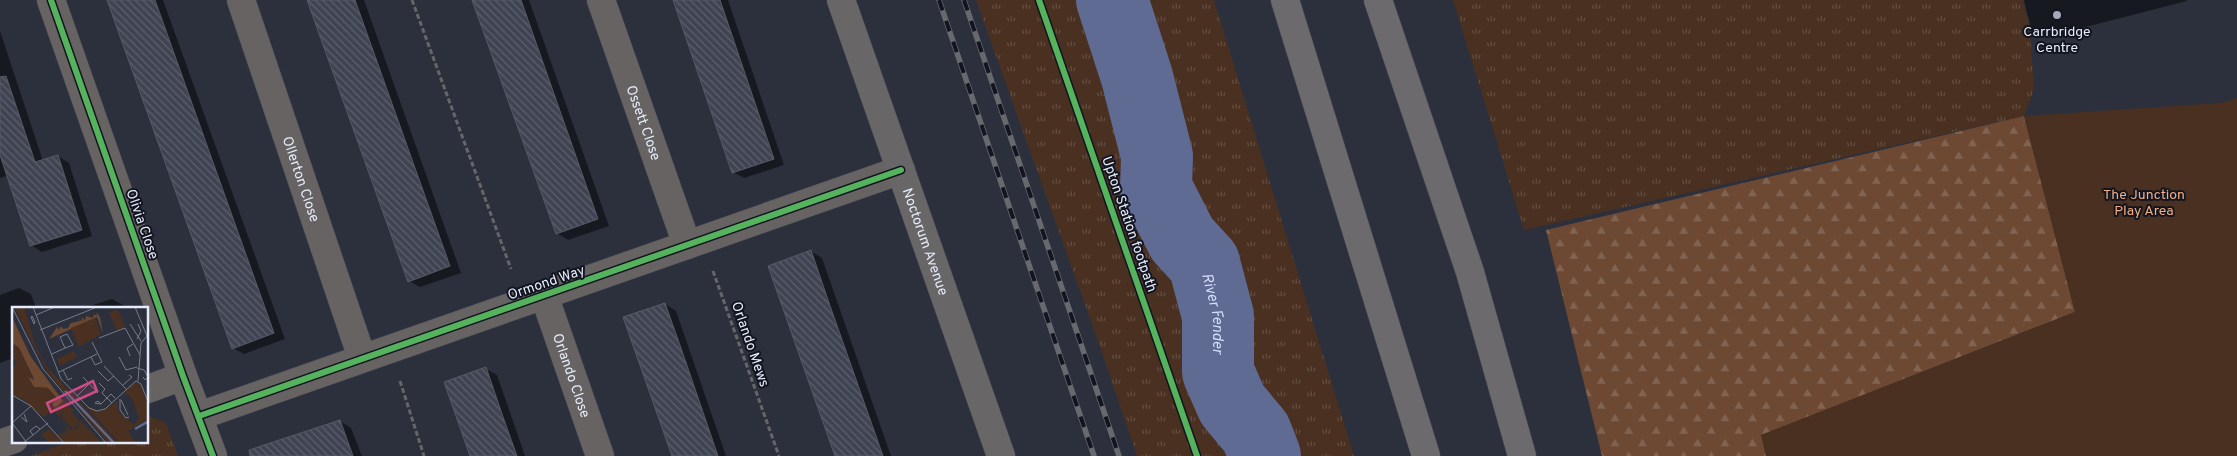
<svg xmlns="http://www.w3.org/2000/svg" width="2237" height="456" font-family="Overpass,sans-serif">
	<style>
		.grass { fill: url(#grass-tufts) }
		.forest { fill: url(#forest-firs) }
		.park { fill: #493020 }
		.shadow { fill: #0007 }
		.lines { fill: none; stroke-linecap: round; stroke-linejoin: round }
		.river { stroke: #5f6b93; stroke-width: 72 }
		.building { fill: url(#building-back-hatch); stroke: #565a64 }
		.street-casing { stroke: #484b56; stroke-width: 29 }
		.secondary-casing { stroke: #484b56; stroke-width: 29 }
		.highway-casing { stroke: #484b56; stroke-width: 29 }
		.path { stroke: #666668; stroke-width: 3; stroke-dasharray: 5 2.5; stroke-linecap: butt }
		.street { stroke: #666362; stroke-width: 28 }
		.secondary { stroke: #686666; stroke-width: 28 }
		.highway { stroke: #6c6a6c; stroke-width: 28 }
		.rail-casing { stroke: #68696e; stroke-width: 5.5 }
		.rail { stroke: #121520; stroke-width: 4; stroke-dasharray: 11; stroke-linecap: butt }
		.cycleway-casing { stroke: #121520; stroke-width: 9 }
		.cycleway { stroke: #56b35d; stroke-width: 6 }
		.poi-dot { fill: #a5aab8; stroke: #121520; stroke-width: 2 }
		.labels { text-anchor: middle; stroke-width: 4; stroke-linejoin: round; paint-order: stroke }
		.poi-label { font-size: 14px; fill: #e6ecfb; stroke: #121520 }
		.street-label { font-size: 14px; fill: #e6ecfb; stroke: #121520 }
		.park-label { font-size: 14px; fill: #f2ad81; stroke: #121520 }
		.water-label { font-size: 15px; font-style: italic; fill: #d3dcf8; stroke: #121520 }
		.inset-river { fill: none; stroke: #5f6b93; stroke-width: 2.5 }
		.inset-road { fill: none; stroke: #767b89; stroke-width: 1 }
		.view { fill: #cb4d83; fill-opacity: 0.15; stroke: #cb4d83; stroke-width: 2.5 }
		.inset-edge { fill: none; stroke: #e6ecfb; stroke-width: 2.5 }
	</style>
	<defs>
		<pattern id="grass-tufts" width="24" height="20" patternUnits="userSpaceOnUse" patternTransform="scale(1.25)"><rect width="24" height="20" fill="#493020"/><path d="M3 7l-1-3M5 7V3M7 7l1-3M15 17l-1-3M17 17v-4M19 17l1-3" fill="none" stroke="#634e41"/></pattern>
		<pattern id="forest-firs" width="22" height="20" patternUnits="userSpaceOnUse" patternTransform="scale(1.25)"><rect width="22" height="20" fill="#6d4933"/><path d="M5 1l3.5 6h-7zM16 11l3.5 6h-7z" fill="#826351"/></pattern>
		<pattern id="building-back-hatch" width="6" height="6" patternUnits="userSpaceOnUse" patternTransform="scale(1.25)"><rect width="6" height="6" fill="#404452"/><path d="M-1 5l2 2M0 0l6 6M5-1l2 2" fill="none" stroke="#5c5f6c"/></pattern>
	</defs>
	<rect width="100%" height="100%" fill="#2c303d"/>
	<path class="grass" d="M976 0H1214L1354 456H1137L1098 341Z
		M1453 0H2023L2030 29 2034 89 2024 116 1524 230Z
		M148 416 166 423 178 456H31L68 442H148Z"/>
	<path class="forest" d="M2024 116 2075 312 1762 435 1766 456H1602L1546 230Z"/>
	<path class="park" d="M2237 98V456H1766L1761 435 2075 312 2024 116 2219 103Z"/>
	<path class="shadow" d="M109 0H163L285 339 244 354 233 348Z
		M308 0H364L461 273 420 287 409 281Z
		M474 0H529L609 226 568 240 557 233Z
		M674 0H728L784 165 744 178 733 172Z
		M2024 0H2187V1L2046 37 2031 29Z
		M0 31 43 161 58 156 69 163 92 236 42 252 31 245 8 175 0 178Z
		M811 251 822 258 891 456H836Z
		M19 288 31 294 36 308H14V358L0 363V295Z
		M112 299 123 305 125 308H83Z
		M665 304 676 311 726 456H673Z
		M486 369 497 375 525 456H471Z
		M340 421 351 428 362 456H308Z"/>
	<g class="lines">
		<path class="river" id="s1" d="M1112 0 1137 77 1157 156 1156 188 1182 239 1204 263 1218 316V372L1232 404 1256 433 1265 456"/>
	</g>
	<path class="building" d="M107 0H155L274 333 232 349Z
		M307 0H355L450 266 408 282Z
		M472 0H521L598 219 556 234Z
		M673 0H720L774 159 732 173Z
		M6 76 35 162 58 155 82 230 30 246 0 155V77Z
		M811 250 828 300 883 456H835L813 394 768 266Z
		M665 303 682 351 718 456H672L623 317Z
		M486 367 503 417 517 456H470L444 382Z
		M340 420 353 456H250L249 450Z"/>
	<g class="lines">
		<defs>
			<g id="street">
				<path d="M51 0 183 376 213 456"/>
				<path id="s2" d="M241 0 362 358"/>
				<path id="s3" d="M601 0 687 245"/>
				<path id="s4" d="M544 295 600 456"/>
				<path d="M148 389 183 376"/>
				<path d="M199 416 901 170"/>
				<path d="M0 444 14 439"/>
			</g>
			<g id="secondary">
				<path id="s5" d="M841 0 1001 456"/>
			</g>
			<path id="highway" d="M1285 0 1426 456
				M1378 0 1470 272 1522 456"/>
		</defs>
		<use href="#street" class="street-casing"/>
		<use href="#secondary" class="secondary-casing"/>
		<use href="#highway" class="highway-casing"/>
		<path class="path" d="M412 0 511 269
			M713 271 779 456
			M400 381 424 456"/>
		<use href="#street" class="street"/>
		<use href="#secondary" class="secondary"/>
		<use href="#highway" class="highway"/>
		<defs>
			<path id="rail" d="M939 0 1094 456
				M964 0 1119 456"/>
		</defs>
		<use href="#rail" class="rail-casing"/>
		<use href="#rail" class="rail"/>
		<defs>
			<path id="cycleway" d="M51 0 183 376 213 456
				M1039 0 1197 456
				M199 416 901 170"/>
		</defs>
		<use href="#cycleway" class="cycleway-casing"/>
		<use href="#cycleway" class="cycleway"/>
	</g>
	<circle class="poi-dot" cx="2057" cy="15" r="5"/>
	<g class="labels">
		<g class="poi-label">
			<text x="2057" y="36">Carrbridge<tspan x="2057" dy="16">Centre</tspan></text>
		</g>
		<g class="street-label">
			<text dy="5" stroke="none"><textPath href="#s3" startOffset="130">Ossett Close</textPath></text>
			<text dy="5" stroke="none"><textPath href="#s2" startOffset="189">Ollerton Close</textPath></text>
			<text transform="translate(143 224) rotate(71)" y="5">Olivia Close</text>
			<text transform="translate(1130 224) rotate(71)" y="5">Upton Station footpath</text>
			<text dy="5" stroke="none"><textPath href="#s5" startOffset="256">Noctorum Avenue</textPath></text>
			<text transform="translate(546 282) rotate(-19)" y="5">Ormond Way</text>
			<text transform="translate(751 344) rotate(71)" y="5">Orlando Mews</text>
			<text dy="5" stroke="none"><textPath href="#s4" startOffset="85">Orlando Close</textPath></text>
		</g>
		<g class="park-label">
			<text x="2144" y="199">The Junction<tspan x="2144" dy="16">Play Area</tspan></text>
		</g>
		<g class="water-label">
			<text dy="5" stroke="none"><textPath href="#s1" startOffset="336">River Fender</textPath></text>
		</g>
	</g>
	<g transform="translate(12 307)">
		<rect width="136" height="136" fill="#2c303d"/>
		<path d="M2 0H12L23 37 34 59 106 136H96L36 66ZM105 2 113 19 105 23 97 6ZM62 44 65 50 48 59 45 52ZM122 76 128 77 136 98V112L116 124 123 135 108 136 75 100 89 104 106 94V104L122 118 127 111 120 92 113 85 108 89ZM52 93 63 105 54 102 47 109 59 123 66 121 68 113 90 136H53L45 126H53L55 120 44 106 43 101ZM34 119 51 136H37L29 127 37 122Z" fill="#493020"/>
		<path d="M84 5 88 10 91 27 85 10 37 32 45 20 47 23 49 19 51 22 56 21 59 16 68 14 67 11 70 15V10L73 14 74 9 81 11 82 7 85 9ZM0 10 19 50 51 94 43 101 40 97 45 91 35 81 22 80 15 69 22 72 7 41 0 36Z" fill="#6d4933"/>
		<path d="M83 11 89 27 67 40 59 21ZM0 36 7 41 22 73 16 70 22 80 36 81 45 91 40 97 43 101 31 110 13 93 0 88V64L5 55 0 52ZM52 103H58L67 113 64 121H60L50 110Z" fill="#493020"/>
		<path class="inset-river" d="M53 84 102 136M123 122 137 114"/>
		<path class="inset-road" d="M0 0 31 62 94 136M21 0 49 72 77 101 85 104 93 102 124 74 129 77 137 97M123 0 135 29M24 8 43 0M20 9 23 15 22 17 19 10ZM118 17 129 34M28 23 85 0M87 31 113 21 128 48M125 32 129 24 126 17M40 47 53 41 61 38 55 27 48 30 53 41M118 49 115 41 121 37M79 50 83 58 90 55 80 35M107 50 114 63 125 60M92 59 114 82M125 61 132 63 136 70 133 73 131 70M51 63 56 73 60 71M86 64 96 74 102 69M47 65 85 47M71 70 86 86M126 74 129 36 135 29M87 76 93 82 90 86 100 96M111 78 120 70 117 68M0 88 19 99 52 136M65 89 77 77M108 92V103L114 111 117 110M109 93 116 108M89 97 86 94 83 96 88 97H89L99 87 103 91M9 110 15 115 12 107M0 116 19 99M0 116 15 136M21 128 18 124 24 119 28 122M11 136 36 116"/>
		<path class="view" d="M81 74 85 84 39 105 35 96Z"/>
		<rect width="136" height="136" class="inset-edge"/>
	</g>
</svg>
